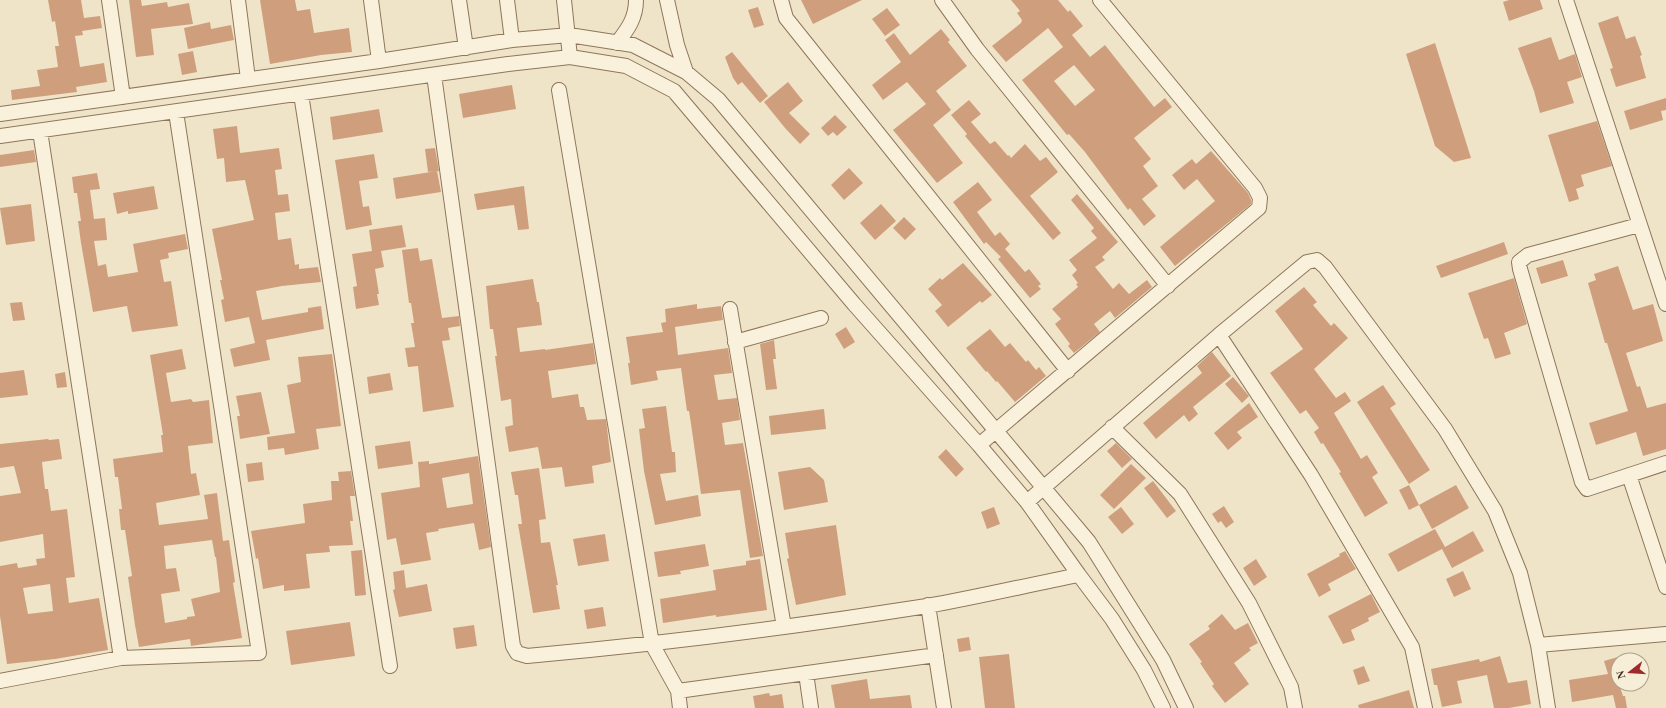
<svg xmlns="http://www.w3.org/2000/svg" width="1666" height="708" font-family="'Times New Roman',serif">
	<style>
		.building { fill: #cf9f7d; fill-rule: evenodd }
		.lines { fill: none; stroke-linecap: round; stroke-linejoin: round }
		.street-casing { stroke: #8d765c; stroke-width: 16 }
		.street { stroke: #faf1dc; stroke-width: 14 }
	</style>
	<rect width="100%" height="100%" fill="#f0e4c8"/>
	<path class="building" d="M48 0H81L84 18 100 16 102 28 82 31 83 35 75 36 80 67 104 63 107 82 76 87 77 92 12 100 11 90 40 86 37 70 58 67 55 46H59L55 21 52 22Z
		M129 0H141L142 6 167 2 168 7 189 3 193 24 151 29 154 55 136 57Z
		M260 0H295L297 11 310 9 314 33 349 28 352 52 321 55 270 64Z
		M801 0H862L813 24Z
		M1011 0H1058L1068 12 1070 10 1083 26 1072 35 1090 57 1105 45 1154 107 1165 98 1172 107 1134 138 1151 159 1143 166 1158 186 1142 199 1156 216 1144 226 1130 208 1128 210 1085 152 1069 134 1067 135 1022 80 1063 47 1048 28 1006 62 992 46 1021 23 1022 20 1017 13 1020 11ZM1074 65 1095 90 1075 106 1054 81Z
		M1509 0H1540L1543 9 1509 21 1503 2Z
		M758 7 764 25 754 28 748 10Z
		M887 8 900 25 885 36 872 19Z
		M1618 16 1626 39 1635 36 1642 55 1640 56 1646 78 1616 87 1610 69 1613 68 1598 23Z
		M210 22 211 29 231 25 234 40 188 49 184 28Z
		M941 29 950 40 948 42 967 66 936 91 951 110 933 125 963 163 937 183 893 130 926 104 907 82 883 100 872 85 901 62 885 40 894 33 910 55Z
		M1551 37 1559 60 1575 54 1582 77 1567 82 1574 103 1540 113 1534 91 1518 48Z
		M1435 43 1471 158 1454 162 1435 146 1406 54Z
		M193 51 197 72 182 75 178 54Z
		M732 52 768 96 760 103 742 82 738 85 733 78 725 57Z
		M788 82 803 101 789 113 810 134 800 144 785 128 764 102Z
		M512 85 516 109 463 118 459 94Z
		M1666 98V110L1661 111 1663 120 1630 130 1624 111Z
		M969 100 981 114 971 122 990 144 995 141 1008 156 1009 155 1011 158 1025 144 1040 161 1046 157 1058 172 1030 196 1061 233 1053 240 965 136 967 134 951 115Z
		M379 109 383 132 333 140 330 117Z
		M835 115 847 127 837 136 833 132 828 136 821 128Z
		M1597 121 1612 166 1581 175 1584 186 1576 189 1579 199 1569 202 1548 135Z
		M237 126 240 153 279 148 282 169 275 170 278 195 288 194 290 211 275 213 278 240 291 238 295 265 299 264V269L318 267 321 282 282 286 256 291 262 320 308 312V308L321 306 324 329 266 340 270 360 234 367 230 349 255 343 249 317 225 322 221 300 224 299 220 280H222L212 229 254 220 245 180 226 182 224 158 217 159 213 129Z
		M435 148 439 171 428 172 425 149Z
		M34 150 36 162 0 167V155Z
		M1211 151 1248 193 1251 200V204L1175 266 1160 247 1215 201 1197 179 1184 190 1172 175 1192 159 1196 164Z
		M374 154 378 178 359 181 363 207 369 206 372 225 346 230 335 160Z
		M849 168 863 183 844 200 831 185Z
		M437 171 441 192 396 199 393 178Z
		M97 173 100 189 90 190 94 219 105 218 107 240 94 241 98 266 106 264 108 277 138 272 133 244 185 234 188 249 168 253 169 258 160 260 164 282 171 281 178 326 132 332 127 306 93 312 81 243 78 221H81L77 193H74L72 177Z
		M978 182 992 200 977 212 995 236 1000 232 1010 244 1005 249 1025 272 1029 269 1041 284 1038 286 1041 289 1030 298 998 259 1001 257 986 242 984 244 953 202Z
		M154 186 158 209 128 214V211L117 214 113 193Z
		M524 186 529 229 518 230 514 205 477 210 474 194Z
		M1077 194 1118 242 1102 257 1105 260 1095 267 1113 289 1119 283 1129 294 1147 280 1152 287 1115 318 1110 311 1094 324 1100 332 1074 353 1068 346 1070 344 1055 324 1061 319 1052 309 1078 287 1076 284 1078 283 1072 275 1077 270 1069 260 1097 238 1091 231 1094 228 1071 200Z
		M31 204 35 241 6 245 0 208Z
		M881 204 896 221 875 240 860 223Z
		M904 217 916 229 905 240 893 228Z
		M402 225 406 247 381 251 384 267 375 269 379 294H377L379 305 356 309 353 287 357 286 352 254 372 251 369 230Z
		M1504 242 1508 254 1441 278 1436 266Z
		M418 248 420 261 432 259 442 318 459 316 460 326 448 328 450 340 442 341 454 407 423 412 418 366 408 367 405 348 415 347 411 323H414L411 303H409L402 250Z
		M1563 260 1568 276 1541 284 1536 268Z
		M963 263 992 295 982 303 980 301 948 327 935 311 942 305 928 289 940 278 942 280Z
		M1618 266 1633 310 1653 304 1663 341 1626 353 1637 387 1640 386 1647 408 1666 403V449L1643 456 1636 432 1596 445 1589 423 1628 411 1607 343H1605L1588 283 1596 280 1594 274Z
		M1514 278 1527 324 1504 333 1511 354 1495 359 1488 338 1484 339 1468 293Z
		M533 279 537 302H539L542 325 517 328 520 352 545 349V350L593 343 596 364 548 371 552 398 578 394 580 407H584L587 420 606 419 611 462 592 466 594 483 565 487 562 467 542 469 538 447 509 452 505 427 513 425 511 399 501 401 495 356H497L493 329H490L486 286Z
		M1304 287 1317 302 1313 305 1331 326 1334 323 1348 338 1314 369 1336 398 1345 392 1351 401 1334 413 1361 459 1367 455 1378 473 1372 477 1388 503 1365 517 1339 473 1341 472 1323 443 1321 444 1314 432 1319 428 1306 410 1300 414 1270 373 1303 349 1275 311Z
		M22 302 25 320 13 321 10 303Z
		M697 304V309L721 306 723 320 675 327 678 355 728 348 732 373 714 375 718 400 737 398 740 420 722 423 725 445 743 443 763 556 750 558 740 490 701 494 691 424 689 411H687L681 368 656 371 658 380 631 385 628 363H630L626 337 663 332 661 323 666 322 665 309Z
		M846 327 855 342 844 349 835 334Z
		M990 329 1005 347 1010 343 1026 362 1028 360 1036 370 1039 367 1046 376 1015 402 997 381 996 382 987 371 986 372 966 348Z
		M774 340 776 359H773L777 389 766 390 760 344Z
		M182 349 186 369 166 373 171 402 191 399 193 402 209 400 213 443 188 446 191 474 196 473 200 495 156 503 159 525 208 519 204 495 217 493 223 541 229 540 235 582 233 583 242 638 191 646 190 639 139 647 135 625 128 577 132 576 125 530H121L119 509H122L118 477H115L113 459 163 452 161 435H163L150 355ZM212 540 215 557H216L220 592 191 599 195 616 187 617V619L165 623 161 594 180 591 176 568 166 569 164 546Z
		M1212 352 1231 376 1193 407 1198 414 1189 422 1184 415 1156 439 1143 423 1202 373 1197 366Z
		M332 354 341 426 316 429 319 449 285 455 284 448 268 450 267 437 295 433 287 385 301 382 298 357Z
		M24 370 28 395 0 398V373Z
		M65 372 67 387 57 388 55 374Z
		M390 373 393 390 369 394 367 377Z
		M1233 377 1249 396 1242 403 1225 384Z
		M1383 385 1396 404 1390 408 1430 470 1409 484 1357 402Z
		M261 392 270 434 240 439 237 416H240L236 396Z
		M1249 403 1258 417 1237 432 1242 438 1228 450 1214 433Z
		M666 406 672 452H675L676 472 660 474 666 501 698 495 701 516 655 525 644 471 639 429 645 428 642 409Z
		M824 409 826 429 771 435 769 416Z
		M48 439 49 440 59 439 62 459 42 462 45 489H48L51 511 67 509 75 577 66 578 69 603 99 598 108 650 55 659 7 664 0 616V566L17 563 18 568 37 565 36 559 45 558 43 534 0 542V496L21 493 14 466 0 468V444ZM50 584 53 611 28 614 23 588Z
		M410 441 413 464 378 469 375 446Z
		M1116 443 1132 459 1122 468 1107 451Z
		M946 449 964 469 956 477 938 457Z
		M478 456 491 547 479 550 474 523 438 529 439 531 426 533 431 560 401 565 396 538 387 540 381 493 420 487 418 462 429 461V464ZM469 473 473 504 447 508 442 478Z
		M262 462 264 480 248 482 246 464Z
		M1131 464 1146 478 1114 509 1100 495Z
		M810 467 824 480 828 502 784 510 778 472Z
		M539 468 546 519 539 520 541 543 550 542 558 585H556L560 609 533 613 518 524H522L518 495H515L511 472Z
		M351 471 355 496H350L353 521H350L353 545 329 546 330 552 306 554 310 588 284 591V585L263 589 258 558 256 559 251 531 305 523 303 504 332 500 331 481H339L338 472Z
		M1153 481 1176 511 1167 518 1144 488Z
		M1409 485 1419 505 1456 485 1469 508 1432 529 1419 505 1409 510 1399 490Z
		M1224 506 1234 522 1226 528 1221 521 1218 523 1212 514Z
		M994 507 1000 524 987 529 981 512Z
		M1121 507 1134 524 1122 534 1108 517Z
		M836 525 846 595 796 605 787 559 789 558 785 533Z
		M1435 529 1445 547 1473 531 1484 551 1452 568 1442 549 1398 572 1388 554Z
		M605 534 609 561 578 566 573 539Z
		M705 544 709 566 680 571 681 574 658 577 654 552Z
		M362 550 366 595 355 596 351 551Z
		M1345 551 1356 569 1328 584 1331 590 1319 597 1307 574 1340 556 1339 554Z
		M760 559 767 610 716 617V615L663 623 660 599 716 590 713 570 746 565V561Z
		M1256 559 1267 577 1254 586 1243 568Z
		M404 570 406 588 427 584 432 611 399 617 393 590 395 589 393 572Z
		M1463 571 1471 589 1454 597 1446 579Z
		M1371 594 1380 612 1368 618 1369 621 1351 630 1355 640 1343 644 1328 616Z
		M603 607 606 626 587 629 584 610Z
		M1222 614 1235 630 1248 623 1258 643 1249 648 1251 650 1234 663 1249 684 1225 703 1212 686 1214 684 1200 663 1202 662 1189 644 1210 629 1208 626Z
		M350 622 355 656 291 665 286 631Z
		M474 625 477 646 456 649 453 628Z
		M969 637 971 650 959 652 957 639Z
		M1009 654 1015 708H985L979 657Z
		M1500 656 1508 683 1527 680 1531 704 1509 708H1494L1487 675 1457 681 1462 703 1442 707 1437 685H1434L1431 669 1479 659 1480 662Z
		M1618 657V684H1619L1623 696H1625L1627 708H1616L1613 695 1572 702 1569 680 1608 674 1604 661Z
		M1364 666 1370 681 1358 685 1353 670Z
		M867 679 870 699 910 695 912 708H835L831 685Z
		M1409 690 1414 708H1359L1358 705Z
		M769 693 770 696 782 694 784 708H755L753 696Z"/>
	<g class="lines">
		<defs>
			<path id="street" d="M109 0 123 97
				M238 0 248 79
				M371 0 379 61
				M459 0 466 48
				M507 0 512 40
				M564 0 570 57
				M667 0 677 45 686 72
				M781 0 786 18 1068 371
				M942 0 977 49 1168 286
				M1566 0 1666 304
				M617 43C628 29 636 18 636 0
				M434 75 513 646 517 653 527 656C661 644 794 627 927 606 978 597 1028 585 1079 575
				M559 90 652 644 678 691 680 708
				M301 94 390 666
				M0 114 379 61 512 40 569 35 633 45 686 72 718 99 1089 542 1163 660 1186 708
				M40 131 121 658
				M0 136 508 64 570 57 626 66 674 91 854 304 979 445 1027 502 1079 575 1112 619 1144 670 1163 708
				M1639 225 1528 255 1519 262 1520 269 1582 482 1587 489 1666 463
				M730 309 784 627
				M1219 335 1311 475 1412 647 1425 708
				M735 342 821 318
				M1112 427 1180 494 1249 603 1291 687 1295 708
				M979 445 1259 208 1260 198 1255 188 1100 0
				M1629 475 1666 587
				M1027 502 1219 335 1307 262 1317 260 1325 267 1445 429 1495 511 1520 573 1538 645 1548 708
				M928 605 944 708
				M1538 645 1666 634
				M806 673 811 708
				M0 681 121 658 259 653 176 112
				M678 691 936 655"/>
		</defs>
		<use href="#street" class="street-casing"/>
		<use href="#street" class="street"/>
	</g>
	<g transform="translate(1630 672) rotate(253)"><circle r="19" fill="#f7eed8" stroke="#ada18e"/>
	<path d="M0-3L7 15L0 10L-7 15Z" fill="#9e2a2b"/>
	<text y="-6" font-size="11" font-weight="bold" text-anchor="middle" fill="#3d2e20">N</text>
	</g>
</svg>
